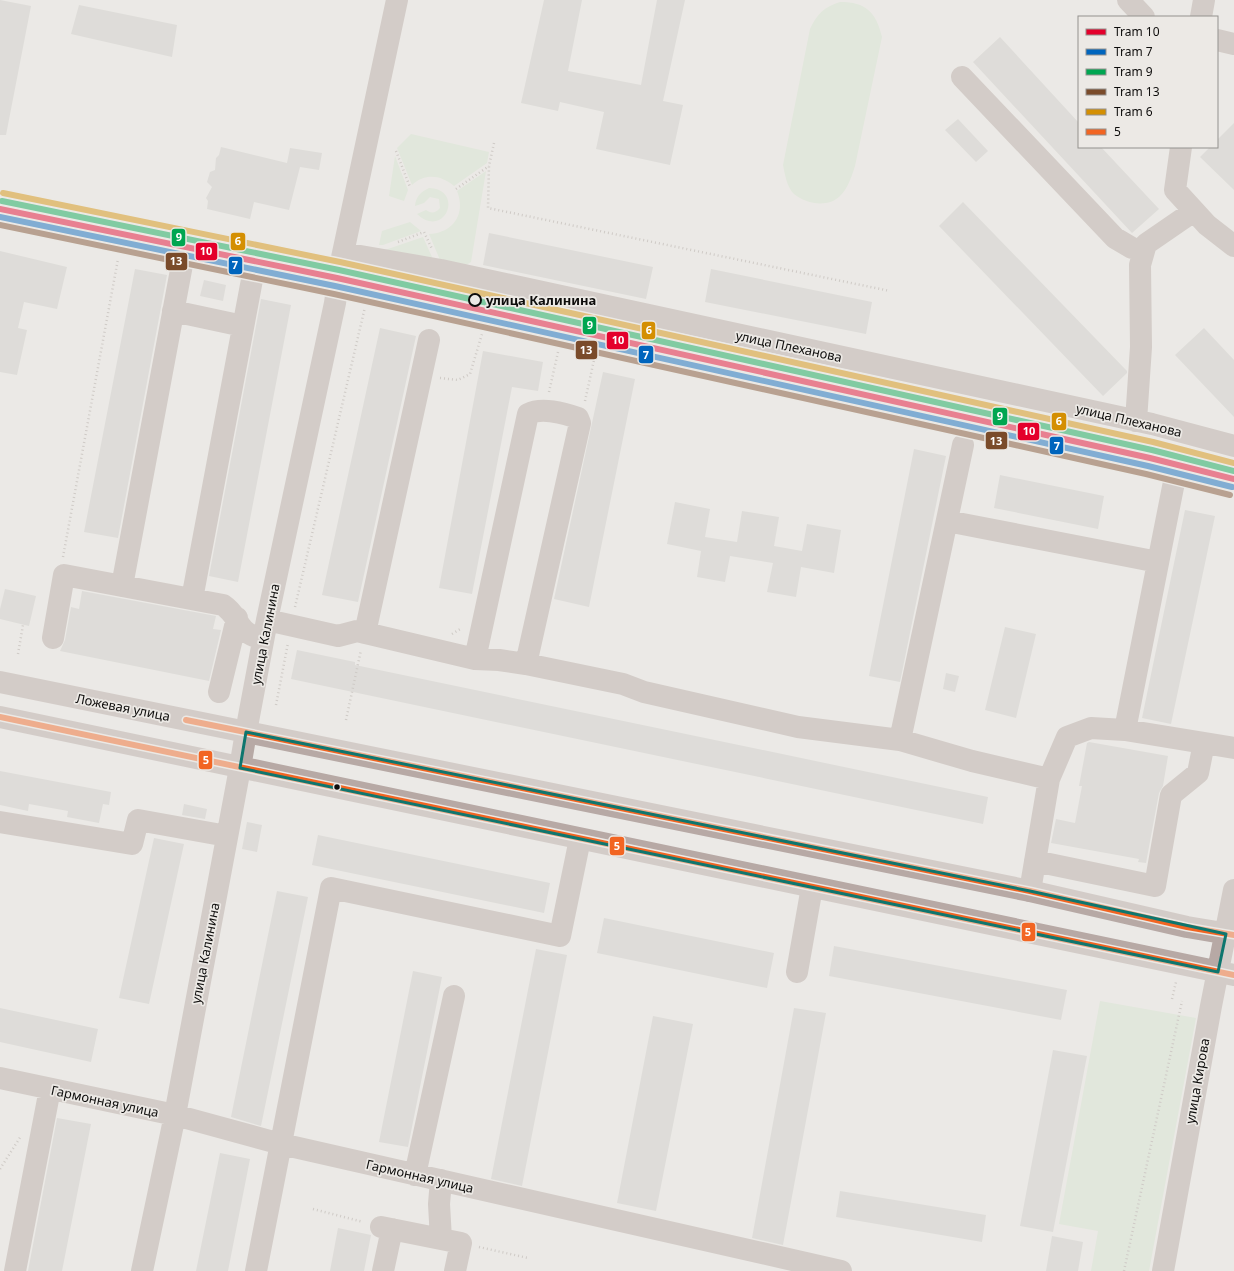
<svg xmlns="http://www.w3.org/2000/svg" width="1234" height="1271" font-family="'Noto Sans',sans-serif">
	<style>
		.green { fill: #d5e4d0 }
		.building { fill: #cecdca }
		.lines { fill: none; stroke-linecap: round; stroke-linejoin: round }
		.path { stroke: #ada5a1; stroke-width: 2.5; stroke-dasharray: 1 3; stroke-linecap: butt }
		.minor { stroke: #b6a9a4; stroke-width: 22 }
		.major { stroke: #b7a9a5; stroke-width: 22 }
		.bus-1-casing { stroke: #ece9e5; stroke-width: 9 }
		.bus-1 { stroke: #f26522; stroke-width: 6 }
		.tram-1-casing { stroke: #ece9e5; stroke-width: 9 }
		.tram-2-casing { stroke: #ece9e5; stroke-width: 9 }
		.tram-3-casing { stroke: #ece9e5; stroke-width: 9 }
		.tram-4-casing { stroke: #ece9e5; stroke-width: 9 }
		.tram-5-casing { stroke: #ece9e5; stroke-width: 9 }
		.tram-1 { stroke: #e4002b; stroke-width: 6 }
		.tram-2 { stroke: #0065bd; stroke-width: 6 }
		.tram-3 { stroke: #00a651; stroke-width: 6 }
		.tram-4 { stroke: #7a4b2a; stroke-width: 6 }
		.tram-5 { stroke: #d48f02; stroke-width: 6 }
		.marked { fill: none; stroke: #0f766e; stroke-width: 3; stroke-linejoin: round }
		.stop-dot { fill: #ece9e5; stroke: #0e0d0c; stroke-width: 2 }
		.bus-dot { fill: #0e0d0c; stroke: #ece9e5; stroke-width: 1.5 }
		.labels { text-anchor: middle; stroke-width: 3.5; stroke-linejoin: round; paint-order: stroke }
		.stop-label { font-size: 13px; font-weight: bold; fill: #0e0d0c; stroke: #ece9e5; text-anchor: start }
		.street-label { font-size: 13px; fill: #0e0d0c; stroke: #ece9e5 }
		.line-badge { stroke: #ece9e5; stroke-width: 1.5 }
		.badge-label { font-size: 11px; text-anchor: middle; font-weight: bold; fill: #fff }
	</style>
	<rect width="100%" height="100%" fill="#ebe9e6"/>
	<path class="green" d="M840 2C866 2 876 12 882 37L855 166C851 178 848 188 840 196 828 208 806 204 794 194 787 187 785 175 783 165L810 29C817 14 824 7 840 2Z
		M411 134 489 152 487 163 454 186C441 175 425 173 412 185L397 148Z
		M395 156 408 190 404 201 389 196Z
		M486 171 471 262 463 267H443L429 234C454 233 466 213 457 191Z
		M429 188C465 189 445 240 417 214L426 210C431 214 436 213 440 208L439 199 430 197 424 203 415 206C416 196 421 192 429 188Z
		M410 222 421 231 383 245H379L382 231Z
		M423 237 436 266 382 251Z
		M1100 1001 1196 1018 1149 1271H1091L1098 1231 1059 1224Z"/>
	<path class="building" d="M0 0 31 6 6 135H0Z
		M544 0H582L568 71 641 85 657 0H685L663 101 683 105 670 165 596 149 604 112 560 102 558 111 521 103Z
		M79 5 177 25 172 57 71 34Z
		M1000 37 1079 123V147H1101L1159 209 1132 233 973 62Z
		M958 119 988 151 976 162 945 130Z
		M1234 123V190L1200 157 1210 147H1217V140Z
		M221 147 287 163 290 148 322 153 319 170 300 167 289 210 254 202 250 219 207 209 208 201 206 198 212 187 207 182 210 172 215 170 216 158 219 155Z
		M963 202 1127 371V373L1103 396 939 226Z
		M489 233 653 267 646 299 483 265Z
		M0 251 67 267 57 309 24 302 18 328 27 330 17 375 0 372Z
		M135 269 167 275 118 538 84 532Z
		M711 269 872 302 866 334 705 302Z
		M204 280 226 285 223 301 200 296Z
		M261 299 291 305 238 582 209 576Z
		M380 328 416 336 358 602 322 595Z
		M1204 328 1234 360V417L1175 355Z
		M483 351 543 362 538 391 512 387 472 594 439 588Z
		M603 372 635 379 589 607 554 599Z
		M914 449 946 456 900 682 869 676Z
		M1000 475 1104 496 1098 529 994 508Z
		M675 502 710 509 705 537 737 542 742 511 779 517 774 546 802 551 807 524 841 530 834 573 801 567 796 597 767 592 773 563 730 556 725 582 697 577 701 551 667 544Z
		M1185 510 1215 516 1171 724 1142 718Z
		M5 589 36 596 29 626 0 619V609Z
		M82 591 216 616 213 629 221 630 209 681 60 651 65 640 71 607 79 609Z
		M1005 627 1036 634 1016 718 985 710Z
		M297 650 355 662V665L988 797 983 824 291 679Z
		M946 673 959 676 955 692 943 689Z
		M1089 742 1168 756 1163 786 1159 793 1146 863 1138 862 1139 859 1051 843 1056 819 1075 823 1082 786H1079L1087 743Z
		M0 771 111 792 109 805 103 804 99 823 67 817 68 811 29 804 28 811 0 805Z
		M184 804 207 809 205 819 182 815Z
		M247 822 262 825 257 852 242 849Z
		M318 835 550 883 544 913 312 865Z
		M154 838 184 844 149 1004 119 998Z
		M277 891 308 897 261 1126 231 1117Z
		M604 918 774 953 767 988 597 953Z
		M834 946 1067 990 1061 1020 829 976Z
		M536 949 567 955 522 1186 491 1179Z
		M413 971 442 977 408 1147 379 1142Z
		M0 1008 98 1029 91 1062 0 1042Z
		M794 1008 826 1013 783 1245 752 1238Z
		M653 1016 693 1024 656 1211 617 1203Z
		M1053 1050 1087 1056 1053 1232 1020 1226Z
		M57 1118 91 1124 62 1271H28Z
		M220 1153 250 1159 228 1271H196Z
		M840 1191 986 1215 982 1242 836 1217Z
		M338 1228 371 1235 364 1271H330Z
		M1052 1236 1083 1242 1078 1271H1046Z"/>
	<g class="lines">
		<path class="path" d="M494 143 489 166 488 208 890 291
			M396 151 410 187
			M456 189 489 166
			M398 242 424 232 432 249
			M440 378 458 380 470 374 482 334
			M549 392 558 352
			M585 401 594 360
			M63 557 118 259
			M295 607 365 307
			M452 634 462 628
			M18 654 23 625
			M276 705 288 643
			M346 720 361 650
			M1172 999 1176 982
			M0 1169 21 1136
			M313 1209 363 1222
			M479 1247 528 1258
			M1124 1271 1182 1001"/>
		<path class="minor" d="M1128 0 1144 17
			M1201 17 1204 0
			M1217 40 1234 44
			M962 77 1115 238 1132 248 1144 250
			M1181 147 1175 190 1207 225 1234 246
			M0 217 337 285
			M343 253 441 270 1152 424 1234 446
			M173 311 243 326
			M1136 421 1141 347 1140 265 1146 244 1194 211
			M947 521 1158 562
			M122 586 184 254
			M192 599 254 269
			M267 620 338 636 357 631 475 659 499 660 526 664 623 684 644 692 798 727 900 740 972 761 1049 779
			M365 633 429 340
			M53 638 64 575 223 605C235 613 235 620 243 629 248 635 257 637 263 640
			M475 659 528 414C542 407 563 413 578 418L580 423 526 664
			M219 692 237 618
			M1125 730 1174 482
			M246 732 267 620 335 303 340 267 397 0
			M900 740 963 445
			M0 822 132 844 138 820 227 836
			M1035 861 1155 886 1171 795 1198 773 1204 743
			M1030 891 1049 779 1067 737 1091 728 1125 730 1234 748
			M797 972 812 887
			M0 1078 175 1115 281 1144 841 1271
			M415 1175 454 996
			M441 1180 439 1204 441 1239
			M381 1227 461 1243 455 1271
			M15 1271 50 1089
			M142 1271 175 1115 240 768
			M256 1271 331 888 560 936 580 839
			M383 1271 392 1229"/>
		<path class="major" d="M0 682 1030 891 1187 927 1234 935
			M0 717 1234 975
			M240 768 246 732
			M1163 1271 1211 1006 1234 890"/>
		<defs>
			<path id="bus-1" d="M0 717 1234 975
				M186 720 1030 891 1187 927 1234 935"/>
		</defs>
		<use href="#bus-1" class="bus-1-casing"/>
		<use href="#bus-1" class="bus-1"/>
		<defs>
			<path id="tram-1" d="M0 209 337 278 1150 458 1234 479"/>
			<path id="tram-2" d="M0 217 335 286 1148 466 1232 487"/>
			<path id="tram-3" d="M2 201 339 270 1152 450 1234 471"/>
			<path id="tram-4" d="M0 225 334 294 1146 474 1230 495"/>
			<path id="tram-5" d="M3 193 340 262 1153 442 1234 463"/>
		</defs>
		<use href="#tram-1" class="tram-1-casing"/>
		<use href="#tram-2" class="tram-2-casing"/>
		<use href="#tram-3" class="tram-3-casing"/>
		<use href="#tram-4" class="tram-4-casing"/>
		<use href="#tram-5" class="tram-5-casing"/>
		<use href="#tram-1" class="tram-1"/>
		<use href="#tram-2" class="tram-2"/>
		<use href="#tram-3" class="tram-3"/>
		<use href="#tram-4" class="tram-4"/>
		<use href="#tram-5" class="tram-5"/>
	</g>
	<path d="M0 0H1234V1271H0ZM246 732 1030 891 1226 934 1218 972 240 768Z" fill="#ebe9e6" fill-opacity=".55" fill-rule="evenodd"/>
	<path class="marked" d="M246 732 1030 891 1226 934 1218 972 240 768Z"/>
	<circle class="stop-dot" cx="475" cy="300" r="6"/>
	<circle class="bus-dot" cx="337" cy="787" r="3.5"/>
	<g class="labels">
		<g class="stop-label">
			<text x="486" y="305">улица Калинина</text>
		</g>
		<g class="street-label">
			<text transform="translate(789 346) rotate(12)" y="5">улица Плеханова</text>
			<text transform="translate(1129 420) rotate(13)" y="5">улица Плеханова</text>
			<text transform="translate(265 634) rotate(-79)" y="5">улица Калинина</text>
			<text transform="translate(123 707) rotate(11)" y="5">Ложевая улица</text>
			<text transform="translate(205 953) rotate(-79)" y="5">улица Калинина</text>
			<text transform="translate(1197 1081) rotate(-80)" y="5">улица Кирова</text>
			<text transform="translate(105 1101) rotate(12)" y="5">Гармонная улица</text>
			<text transform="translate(420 1176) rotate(13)" y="5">Гармонная улица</text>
		</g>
	</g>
	<g class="line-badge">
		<rect x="171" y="228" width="15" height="19" rx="4" fill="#00a651"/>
		<rect x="230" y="232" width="16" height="19" rx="4" fill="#d48f02"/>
		<rect x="195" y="242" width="23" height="19" rx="4" fill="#e4002b"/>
		<rect x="165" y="252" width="23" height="19" rx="4" fill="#7a4b2a"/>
		<rect x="228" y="256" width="15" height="19" rx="4" fill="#0065bd"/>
		<rect x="582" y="316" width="15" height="19" rx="4" fill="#00a651"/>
		<rect x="641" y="321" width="15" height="19" rx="4" fill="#d48f02"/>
		<rect x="606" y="331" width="23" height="19" rx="4" fill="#e4002b"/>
		<rect x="575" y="340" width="23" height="20" rx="4" fill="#7a4b2a"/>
		<rect x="638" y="345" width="16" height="19" rx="4" fill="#0065bd"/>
		<rect x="992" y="407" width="16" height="19" rx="4" fill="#00a651"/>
		<rect x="1051" y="412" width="16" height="19" rx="4" fill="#d48f02"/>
		<rect x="1017" y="422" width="23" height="19" rx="4" fill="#e4002b"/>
		<rect x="985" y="431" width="23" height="19" rx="4" fill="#7a4b2a"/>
		<rect x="1049" y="436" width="15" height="19" rx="4" fill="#0065bd"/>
		<rect x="198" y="750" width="15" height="20" rx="4" fill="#f26522"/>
		<rect x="609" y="836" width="16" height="20" rx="4" fill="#f26522"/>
		<rect x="1021" y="922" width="15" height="20" rx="4" fill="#f26522"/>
	</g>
	<g class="badge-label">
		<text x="179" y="241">9</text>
		<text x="238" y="245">6</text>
		<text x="206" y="255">10</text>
		<text x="176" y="265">13</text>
		<text x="235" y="269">7</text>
		<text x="590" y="329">9</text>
		<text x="649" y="334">6</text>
		<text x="618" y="344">10</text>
		<text x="586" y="354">13</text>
		<text x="646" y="359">7</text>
		<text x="1000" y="420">9</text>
		<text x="1059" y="425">6</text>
		<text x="1029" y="435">10</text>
		<text x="996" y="445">13</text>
		<text x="1057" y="450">7</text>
		<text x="206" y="764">5</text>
		<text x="617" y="850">5</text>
		<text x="1028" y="936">5</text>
	</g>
	<rect x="1078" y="16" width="140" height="132" fill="#ece9e5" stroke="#93918e"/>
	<rect x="1086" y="29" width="20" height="6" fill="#e4002b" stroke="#93918e"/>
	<text x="1114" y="36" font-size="12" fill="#0e0d0c">Tram 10</text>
	<rect x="1086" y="49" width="20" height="6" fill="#0065bd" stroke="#93918e"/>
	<text x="1114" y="56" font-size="12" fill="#0e0d0c">Tram 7</text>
	<rect x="1086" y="69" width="20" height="6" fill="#00a651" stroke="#93918e"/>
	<text x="1114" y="76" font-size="12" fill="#0e0d0c">Tram 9</text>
	<rect x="1086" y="89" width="20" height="6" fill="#7a4b2a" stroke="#93918e"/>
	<text x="1114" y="96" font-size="12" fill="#0e0d0c">Tram 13</text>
	<rect x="1086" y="109" width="20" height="6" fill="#d48f02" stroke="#93918e"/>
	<text x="1114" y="116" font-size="12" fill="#0e0d0c">Tram 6</text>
	<rect x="1086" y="129" width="20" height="6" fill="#f26522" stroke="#93918e"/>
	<text x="1114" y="136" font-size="12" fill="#0e0d0c">5</text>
</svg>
